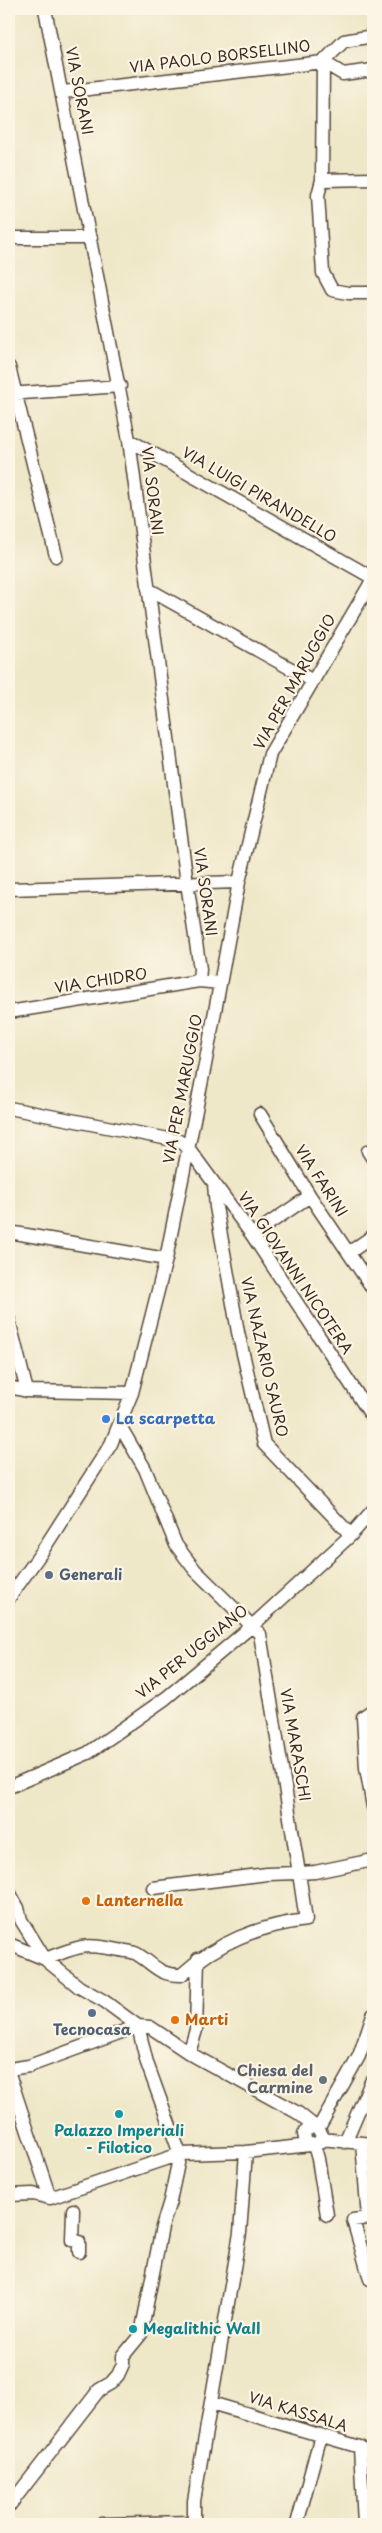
<svg xmlns="http://www.w3.org/2000/svg" width="382" height="2533" font-family="'Playpen Sans',sans-serif">
	<style>
		.lines { fill: none; stroke-linecap: round; stroke-linejoin: round }
		.minor-casing { stroke: #564638; stroke-width: 15 }
		.minor { stroke: #fff; stroke-width: 12 }
		.shop-dot { fill: #3f7fe0; stroke: #fcf5e5; stroke-width: 2 }
		.service-dot { fill: #5c6f8a; stroke: #fcf5e5; stroke-width: 2 }
		.food-dot { fill: #e8710a; stroke: #fcf5e5; stroke-width: 2 }
		.worship-dot { fill: #6b7280; stroke: #fcf5e5; stroke-width: 2 }
		.culture-dot { fill: #0f9aa8; stroke: #fcf5e5; stroke-width: 2 }
		.labels { text-anchor: middle; stroke-width: 4.5; stroke-linejoin: round; paint-order: stroke }
		.street-label { font-size: 15px; fill: #3b2a1e; stroke: #fcf5e5 }
		.shop-label { font-size: 15px; font-weight: bold; fill: #366cbe; stroke: #fcf5e5; text-anchor: start }
		.service-label { font-size: 15px; font-weight: bold; fill: #4e5e75; stroke: #fcf5e5; text-anchor: start }
		.food-label { font-size: 15px; font-weight: bold; fill: #c56008; stroke: #fcf5e5; text-anchor: start }
		.worship-label { font-size: 15px; font-weight: bold; fill: #5b616d; stroke: #fcf5e5; text-anchor: end }
		.culture-label { font-size: 15px; font-weight: bold; fill: #0d838f; stroke: #fcf5e5 }
	</style>
	<rect width="100%" height="100%" fill="#fcf5e5"/>
	<filter id="ink" filterUnits="userSpaceOnUse"><feTurbulence type="fractalNoise" baseFrequency=".02" numOctaves="2"/><feDisplacementMap in="SourceGraphic" scale="10" xChannelSelector="R" yChannelSelector="G"/><feConvolveMatrix kernelMatrix="1 2 1 2 8 2 1 2 1" color-interpolation-filters="sRGB"/></filter>
	<filter id="wash" filterUnits="userSpaceOnUse"><feTurbulence type="fractalNoise" baseFrequency=".0096" numOctaves="4" result="noise"/><feDisplacementMap in="SourceGraphic" scale="20" xChannelSelector="R" yChannelSelector="G"/><feGaussianBlur stdDeviation="1.12" result="paint"/><feColorMatrix in="noise" values="0 0 0 0 0 0 0 0 0 0 0 0 0 0 0 0 0 1.4 0 .05"/><feComposite in="paint" operator="in"/></filter>
	<g filter="url(#wash)">
		<rect width="100%" height="100%" fill="#eee7c8"/>
	</g>
	<g filter="url(#ink)">
		<g class="lines">
			<defs>
				<path id="minor" d="M45 9 129 440 187 883 200 969 199 981
					M323 62 322 180 318 195 323 273 332 290 348 293H373
					M323 62 343 74 373 70
					M63 92 323 62 344 41 373 36
					M322 180 373 179
					M9 238H91
					M9 367 56 556
					M9 394 120 386
					M129 440 373 578
					M148 589 313 681
					M9 889 239 882
					M9 1012 199 981 220 983
					M9 1108 179 1141 189 1149 252 1235 373 1418
					M260 1114 310 1196 373 1289
					M368 1151 373 1159
					M214 1184 216 1207 238 1332 264 1444 351 1535
					M9 1232 166 1259
					M252 1235 310 1196
					M350 1252 373 1236
					M9 1320 27 1391
					M9 1387 27 1391 132 1393
					M120 1426 145 1469 176 1545 195 1570 260 1634 299 1873 267 1874 153 1888
					M9 1598 41 1553 111 1444 132 1393 166 1259 205 1065 239 882 270 754 373 579
					M373 1710 363 1717 366 1768 373 1807
					M9 1787 88 1753 166 1698 252 1626 351 1535 373 1510
					M9 1892 18 1908 21 1920 45 1959
					M9 1944 45 1959 79 1987 104 2001 138 2026
					M45 1959C79 1947 81 1942 119 1950 124 1951 132 1951 137 1954 155 1965 158 1975 181 1975 218 1942 258 1926 306 1920L299 1873 315 1872 373 1860
					M138 2026 147 2063 180 2154
					M189 2053 196 2030 198 1959
					M9 2069 29 2066 138 2026 150 2027 189 2053 298 2113 318 2129 322 2135 320 2142 310 2145 306 2143 304 2134 306 2130 314 2127
					M9 2074 50 2198
					M318 2129 359 2056 373 2015
					M321 2139 373 2144
					M345 2142 371 2082
					M362 2143 368 2218 353 2220 370 2279
					M314 2145 318 2159 327 2215
					M9 2195 33 2194 50 2198
					M50 2198 180 2154 246 2152 310 2145
					M73 2210 72 2240 79 2242V2252
					M211 2403 360 2447 364 2524
					M9 2506 99 2390 111 2383 118 2375 123 2364V2356L141 2334 162 2227 170 2201 180 2154
					M102 2524 193 2522
					M194 2524V2501L240 2233 246 2152
					M297 2524 321 2435"/>
			</defs>
			<use href="#minor" class="minor-casing"/>
			<use href="#minor" class="minor"/>
		</g>
	</g>
	<circle class="shop-dot" cx="106" cy="1419" r="5"/>
	<g class="service-dot">
		<circle cx="49" cy="1575" r="5"/>
		<circle cx="92" cy="2013" r="5"/>
	</g>
	<g class="food-dot">
		<circle cx="86" cy="1901" r="5"/>
		<circle cx="175" cy="2020" r="5"/>
	</g>
	<circle class="worship-dot" cx="323" cy="2080" r="5"/>
	<g class="culture-dot">
		<circle cx="119" cy="2114" r="5"/>
		<circle cx="133" cy="2329" r="5"/>
	</g>
	<g class="labels">
		<g class="street-label">
			<text transform="translate(220 57) rotate(-7)" y="5">VIA PAOLO BORSELLINO</text>
			<text transform="translate(79 91) rotate(79)" y="5">VIA SORANI</text>
			<text transform="translate(152 491) rotate(83)" y="5">VIA SORANI</text>
			<text transform="translate(259 495) rotate(30)" y="5">VIA LUIGI PIRANDELLO</text>
			<text transform="translate(295 682) rotate(-61)" y="5">VIA PER MARUGGIO</text>
			<text transform="translate(205 892) rotate(82)" y="5">VIA SORANI</text>
			<text transform="translate(101 981) rotate(-9)" y="5">VIA CHIDRO</text>
			<text transform="translate(183 1089) rotate(-79)" y="5">VIA PER MARUGGIO</text>
			<text transform="translate(321 1181) rotate(57)" y="5">VIA FARINI</text>
			<text transform="translate(295 1273) rotate(56)" y="5">VIA GIOVANNI NICOTERA</text>
			<text transform="translate(264 1357) rotate(77)" y="5">VIA NAZARIO SAURO</text>
			<text transform="translate(192 1652) rotate(-39)" y="5">VIA PER UGGIANO</text>
			<text transform="translate(295 1745) rotate(80)" y="5">VIA MARASCHI</text>
			<text transform="translate(298 2412) rotate(17)" y="5">VIA KASSALA</text>
		</g>
		<g class="shop-label">
			<text x="116" y="1424">La scarpetta</text>
		</g>
		<g class="service-label">
			<text x="59" y="1580">Generali</text>
			<text x="92" y="2035" text-anchor="middle">Tecnocasa</text>
		</g>
		<g class="food-label">
			<text x="96" y="1906">Lanternella</text>
			<text x="185" y="2025">Marti</text>
		</g>
		<g class="worship-label">
			<text x="313" y="2076">Chiesa del<tspan x="313" dy="17">Carmine</tspan></text>
		</g>
		<g class="culture-label">
			<text x="119" y="2136">Palazzo Imperiali<tspan x="119" dy="17">- Filotico</tspan></text>
			<text x="143" y="2334" text-anchor="start">Megalithic Wall</text>
		</g>
	</g>
	<rect width="382" height="2533" fill="none" stroke="#fcf5e5" stroke-width="30"/>
</svg>
